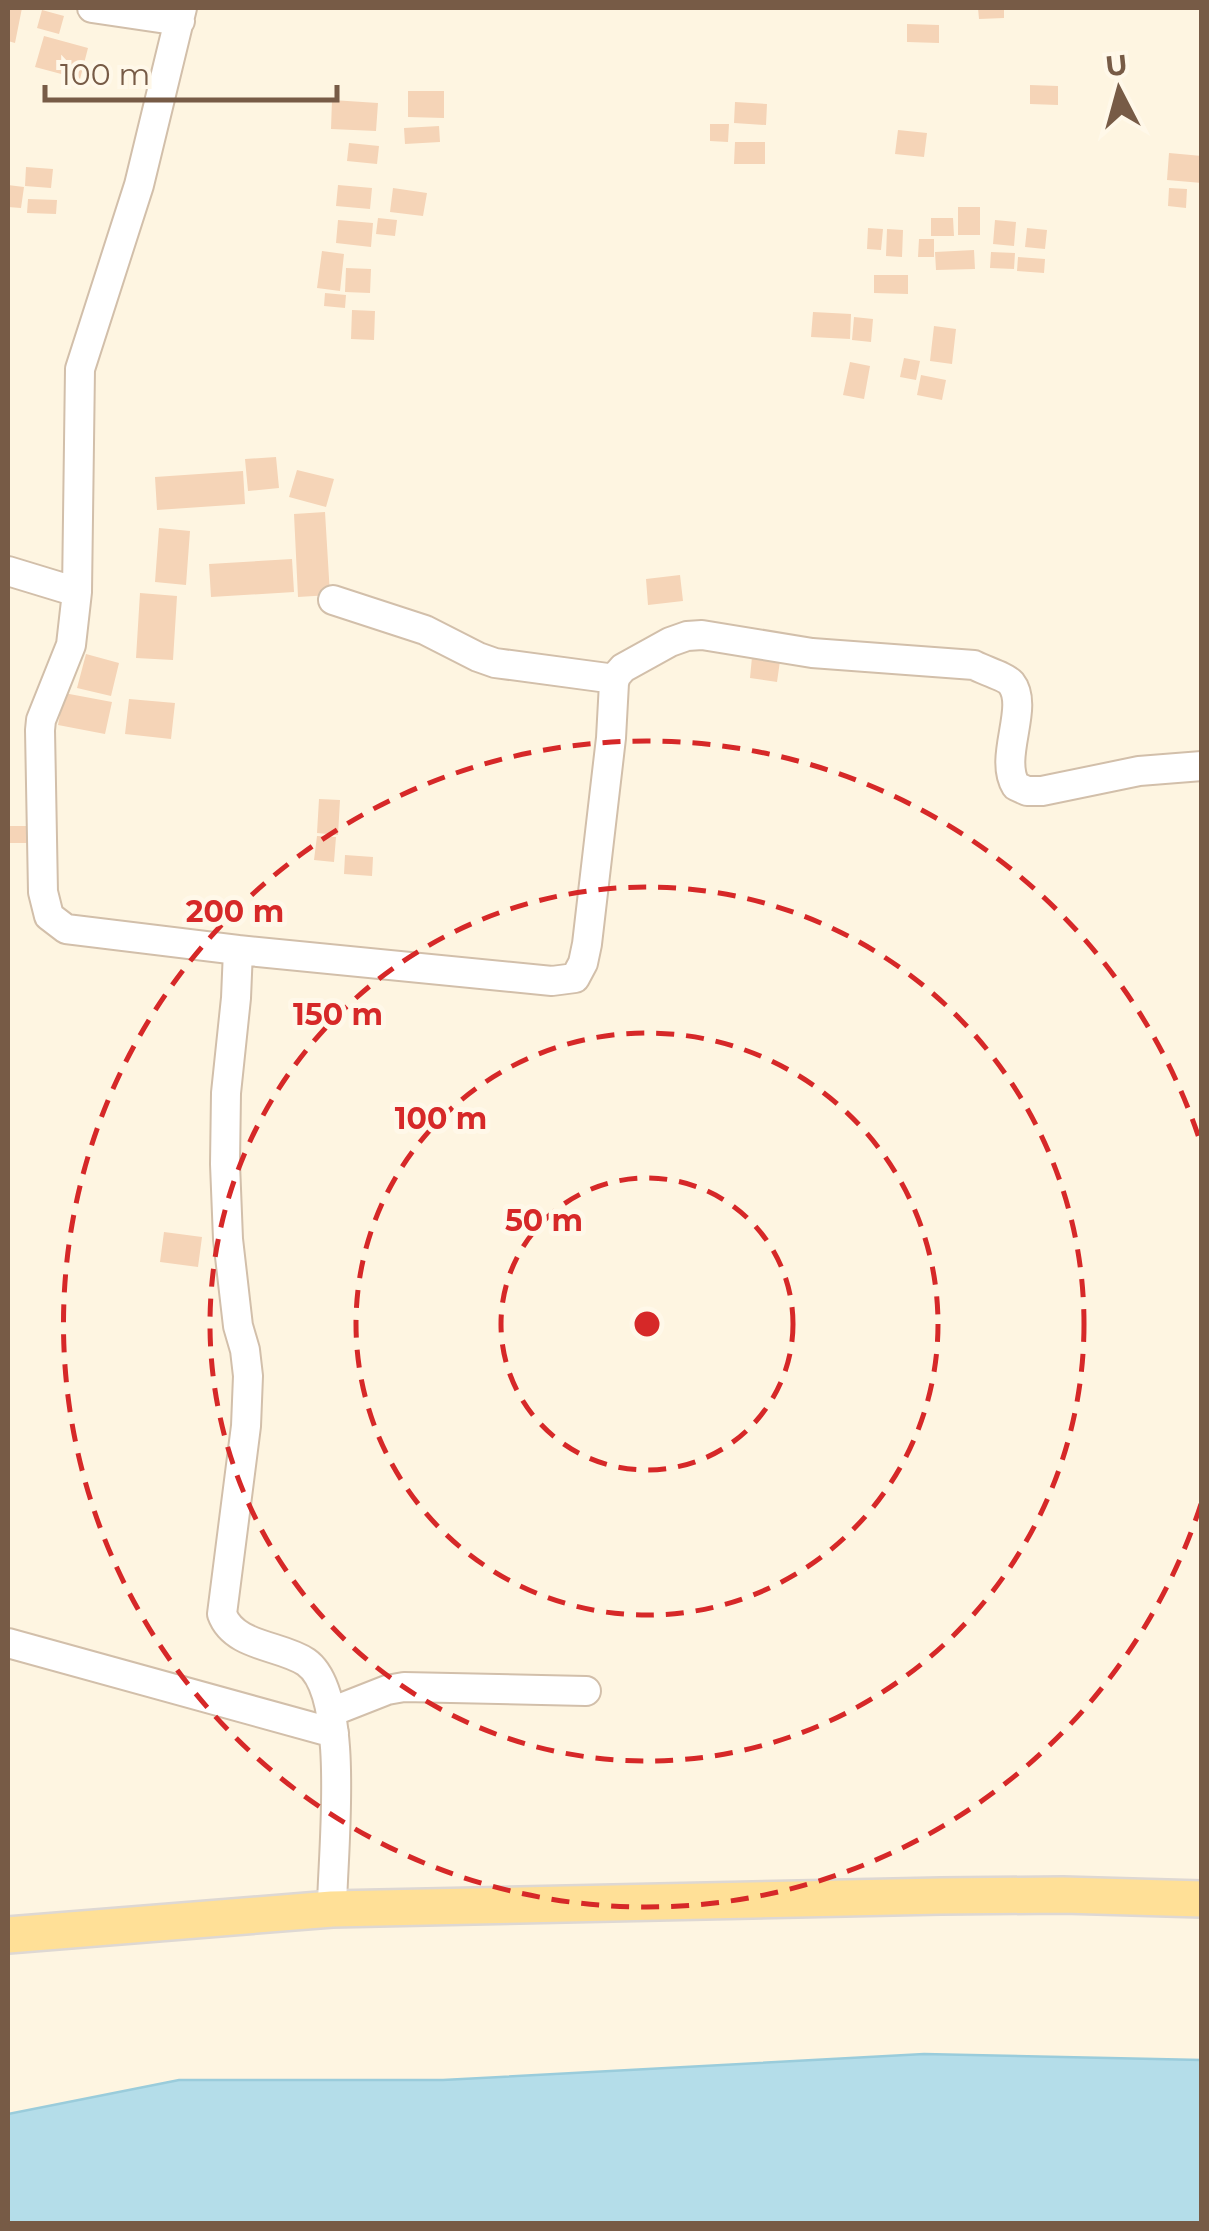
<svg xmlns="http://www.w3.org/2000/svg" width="1209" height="2231" font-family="Montserrat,sans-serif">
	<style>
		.water { fill: #b4dde9; stroke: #9accdb; stroke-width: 2.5 }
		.building { fill: #f5d4b7 }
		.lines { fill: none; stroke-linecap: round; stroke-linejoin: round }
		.minor-casing { stroke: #d2bfaa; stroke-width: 32 }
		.major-casing { stroke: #ded8d3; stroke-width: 40 }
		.minor { stroke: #fff; stroke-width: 28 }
		.major { stroke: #ffe097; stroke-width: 35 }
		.ring { fill: none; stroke: #d62828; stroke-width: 5; stroke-dasharray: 18 12 }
		.centre { fill: #d62828; stroke: #fff8e9; stroke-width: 5 }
		.ring-label { font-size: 30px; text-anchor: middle; font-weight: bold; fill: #d62828; stroke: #fff8e9; stroke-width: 10; stroke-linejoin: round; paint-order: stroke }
	</style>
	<rect width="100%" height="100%" fill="#fef5e1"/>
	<path class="water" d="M924 2054 1201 2060V2223H8V2114L179 2080H443Z"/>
	<path class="building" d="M8 8H22L15 43 8 41Z
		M978 8H1004V18L979 19Z
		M42 10 64 16 59 34 37 28Z
		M907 24 939 25V43L907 42Z
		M44 36 88 48 80 79 35 67Z
		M1030 85 1058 86V105L1030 104Z
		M408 91H444V118L408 117Z
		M332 100 378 103 376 131 331 129Z
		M735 102 767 104 766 125 734 123Z
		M710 124H729L728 142 710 141Z
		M439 126 440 142 405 144 404 128Z
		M898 130 927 133 924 157 895 154Z
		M735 142H765V164H734Z
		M349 143 379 146 377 164 347 161Z
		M1169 153 1202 156V183L1167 180Z
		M26 167 53 169 51 188 25 186Z
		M8 185 24 187 21 208 8 207Z
		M338 185 372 188 370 209 336 206Z
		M393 188 427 193 423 216 390 212Z
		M1169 188 1187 189 1186 208 1168 206Z
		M28 199 57 200 56 214 27 213Z
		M958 207H980V235H958Z
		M378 218 397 220 395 236 376 234Z
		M931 218H953L954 236H931Z
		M338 220 373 223 371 247 336 243Z
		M995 220 1016 222 1014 246 993 244Z
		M868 228 883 229 881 250 867 249Z
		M1027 228 1047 230 1045 249 1025 247Z
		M887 229 903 230 902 257 886 256Z
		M919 239H934V257H918Z
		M974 250 975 269 936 270 935 252Z
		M322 251 344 254 340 291 317 288Z
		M991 252 1015 253 1014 269 990 268Z
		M1018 257 1045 259 1044 273 1017 271Z
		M346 268 371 269 370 293 345 292Z
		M874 275H908V294L874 293Z
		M325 293 346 295 345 308 324 306Z
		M352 310 375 311 374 340 351 339Z
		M813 312 851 314 850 339 811 337Z
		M854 317 873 319 871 342 852 340Z
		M934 326 956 329 952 364 930 361Z
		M904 358 920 361 916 380 900 377Z
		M850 362 870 366 864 399 843 395Z
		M921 375 946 380 942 400 917 395Z
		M276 457 279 488 248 491 245 459Z
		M297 470 334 479 326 507 289 497Z
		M243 471 245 504 157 510 155 477Z
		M325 512 330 595 298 597 294 514Z
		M159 528 190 531 186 585 155 582Z
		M292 559 294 592 211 597 209 564Z
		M680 575 683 601 648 605 646 579Z
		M140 593 177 596 173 660 136 658Z
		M86 654 119 663 111 696 77 688Z
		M752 657 780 661 777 682 750 678Z
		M64 693 112 702 105 734 58 725Z
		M129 699 175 703 171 739 125 734Z
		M319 799 340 800 338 835 317 833Z
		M8 826H28V843H8Z
		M317 836 336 837 334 862 314 860Z
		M345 855 373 857 372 876 344 874Z
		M164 1232 202 1237 198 1267 160 1262Z"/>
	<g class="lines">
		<defs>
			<path id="minor" d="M92 8 180 21
				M182 8 139 185 80 369 77 592 71 645 41 720 40 730 43 892 49 916 66 929 238 950 236 998 226 1093 225 1164 228 1239 238 1326 245 1350 248 1376 246 1426 222 1614C234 1647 281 1645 306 1662 352 1694 332 1856 332 1909
				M8 571 77 592
				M333 600 425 630 478 657 495 663 615 679
				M238 950 552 981 575 978 583 963 587 944 611 738 614 683 616 676 623 668 670 642 687 636 702 635 812 653 974 665C983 670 1006 677 1011 683 1030 707 998 757 1016 786L1027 791H1042L1139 771 1202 766
				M8 1643 334 1733
				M331 1712 387 1690 404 1687 586 1691"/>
			<path id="major" d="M8 1935 332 1909 941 1896 1063 1895 1202 1899"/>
		</defs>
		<use href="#minor" class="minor-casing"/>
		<use href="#major" class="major-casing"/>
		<use href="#minor" class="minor"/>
		<use href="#major" class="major"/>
	</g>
	<g class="ring">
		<circle cx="647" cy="1324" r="146"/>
		<circle cx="647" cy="1324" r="291"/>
		<circle cx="647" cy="1324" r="437"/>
		<path d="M1201 1504A583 583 0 1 1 1201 1144"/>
	</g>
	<circle cx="647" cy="1324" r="15" class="centre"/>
	<g class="ring-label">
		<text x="235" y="922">200 m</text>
		<text x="338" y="1025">150 m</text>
		<text x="441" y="1129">100 m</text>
		<text x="544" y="1231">50 m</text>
	</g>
	<rect width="1209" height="2231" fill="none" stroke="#775b46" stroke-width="20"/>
	<g transform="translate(1119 90) rotate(354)" stroke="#fff8e9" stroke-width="8" paint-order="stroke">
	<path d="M0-8L18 38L0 25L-18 38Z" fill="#775b46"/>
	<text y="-15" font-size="28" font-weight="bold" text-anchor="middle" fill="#775b46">U</text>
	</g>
	<path d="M45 85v15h292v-15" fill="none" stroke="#775b46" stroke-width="5"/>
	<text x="60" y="85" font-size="30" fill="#775b46" stroke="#fff8e9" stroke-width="8" paint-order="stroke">100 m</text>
</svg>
